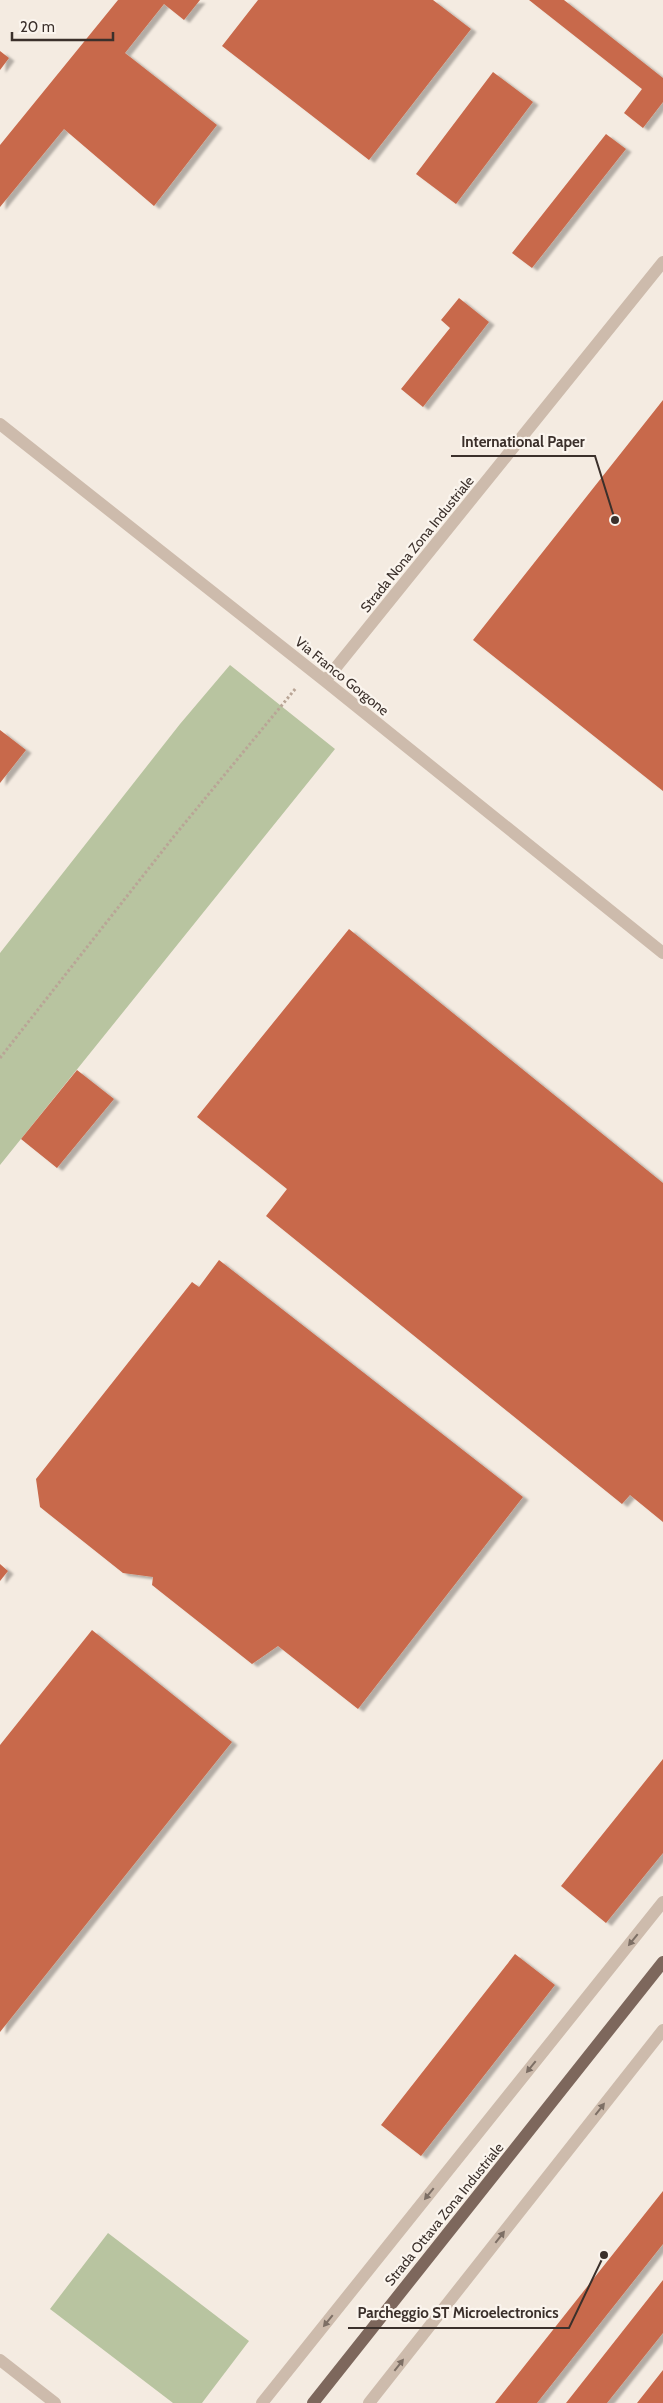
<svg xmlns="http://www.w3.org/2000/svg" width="663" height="2403" font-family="Cabin,sans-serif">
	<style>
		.green { fill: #b8c4a0 }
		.building { fill: #c8694b; filter: url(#shadow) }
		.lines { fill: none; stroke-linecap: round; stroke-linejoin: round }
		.path { stroke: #b9a596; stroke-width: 3; stroke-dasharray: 2.5 2.5; stroke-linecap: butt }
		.minor { stroke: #cdbbac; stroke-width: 12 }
		.major { stroke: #7d675c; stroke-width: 12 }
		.oneway { fill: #7d6f65 }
		.labels { text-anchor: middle; stroke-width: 4.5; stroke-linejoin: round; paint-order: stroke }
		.street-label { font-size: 14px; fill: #3b302b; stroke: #fbf5ee }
		.leader { fill: none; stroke: #3b302b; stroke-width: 2 }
		.callout-dot { fill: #3b302b; stroke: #fbf5ee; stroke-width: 2 }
		.callout-label { font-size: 15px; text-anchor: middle; font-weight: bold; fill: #3b302b; stroke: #fbf5ee; stroke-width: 4.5; stroke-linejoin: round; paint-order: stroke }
	</style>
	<defs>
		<filter id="shadow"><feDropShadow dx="5.5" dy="3" stdDeviation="1" flood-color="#0004"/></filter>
	</defs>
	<rect width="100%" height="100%" fill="#f4ebe1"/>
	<path class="green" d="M230 665 335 749 0 1165V953L180 724Z
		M108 2233 249 2341 202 2403H173L50 2309Z"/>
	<path class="building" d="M118 0H200L184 20 164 4 125 53 217 125 154 206 64 129 0 207V145Z
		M258 0H433L471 29 369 160 222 46Z
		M529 0H564L663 78V102L643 128 624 113 642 89Z
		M0 51 9 58 0 70Z
		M493 72 533 102 456 204 416 174Z
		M606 134 626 149 532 268 512 253Z
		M459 298 489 322 423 407 401 389 450 328 441 320Z
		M663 400V791L473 640Z
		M0 730 26 750 0 783Z
		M349 929 663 1183V1522L630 1495 622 1504 266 1216 287 1189 197 1117Z
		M77 1070 114 1099 57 1168 21 1139Z
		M219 1260 523 1497 358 1709 278 1646 252 1664 152 1585 153 1577 123 1573 40 1507 36 1479 192 1282 199 1287Z
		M0 1564 8 1571 0 1581Z
		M92 1630 232 1742 0 2032V1745Z
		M663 1759V1853L606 1923 561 1886Z
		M515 1954 555 1985 421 2156 381 2125Z
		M663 2191V2244L537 2403H495Z
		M663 2280V2333L607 2403H566Z
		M663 2370V2403H637Z"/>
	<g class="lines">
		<path class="path" d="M0 1058 175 835 296 688"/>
		<path class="minor" d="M0 424 325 681 663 953
			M325 681 663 262
			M0 2360 55 2403
			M262 2403 663 1902
			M369 2403 663 2030"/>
		<path class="major" d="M313 2403 663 1962"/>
	</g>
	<defs><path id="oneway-solid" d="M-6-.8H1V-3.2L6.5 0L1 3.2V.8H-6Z" transform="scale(1.25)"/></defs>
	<g class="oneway">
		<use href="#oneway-solid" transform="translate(633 1940) rotate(129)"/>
		<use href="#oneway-solid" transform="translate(531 2067) rotate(129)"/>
		<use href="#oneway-solid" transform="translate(600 2109) rotate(-52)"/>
		<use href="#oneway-solid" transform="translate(429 2194) rotate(129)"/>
		<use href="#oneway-solid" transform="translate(500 2237) rotate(-52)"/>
		<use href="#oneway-solid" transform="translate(328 2321) rotate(129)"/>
		<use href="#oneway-solid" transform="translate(399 2365) rotate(-52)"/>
	</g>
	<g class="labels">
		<g class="street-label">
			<text transform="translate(417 544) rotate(-51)" y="5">Strada Nona Zona Industriale</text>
			<text transform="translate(342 676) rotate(39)" y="5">Via Franco Gorgone</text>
			<text transform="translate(444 2214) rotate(-51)" y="5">Strada Ottava Zona Industriale</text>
		</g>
	</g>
	<path class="leader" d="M615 520L595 456H451M604 2255L569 2328H348"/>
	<g class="callout-dot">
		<circle cx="615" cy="520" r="5"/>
		<circle cx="604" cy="2255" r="5"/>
	</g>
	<g class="callout-label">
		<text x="523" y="447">International Paper</text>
		<text x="458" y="2318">Parcheggio ST Microelectronics</text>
	</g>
	<path d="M12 32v8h101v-8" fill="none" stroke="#3b302b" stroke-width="2.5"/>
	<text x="20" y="32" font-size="15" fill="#3b302b" stroke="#fbf5ee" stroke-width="4" paint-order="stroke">20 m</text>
</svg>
